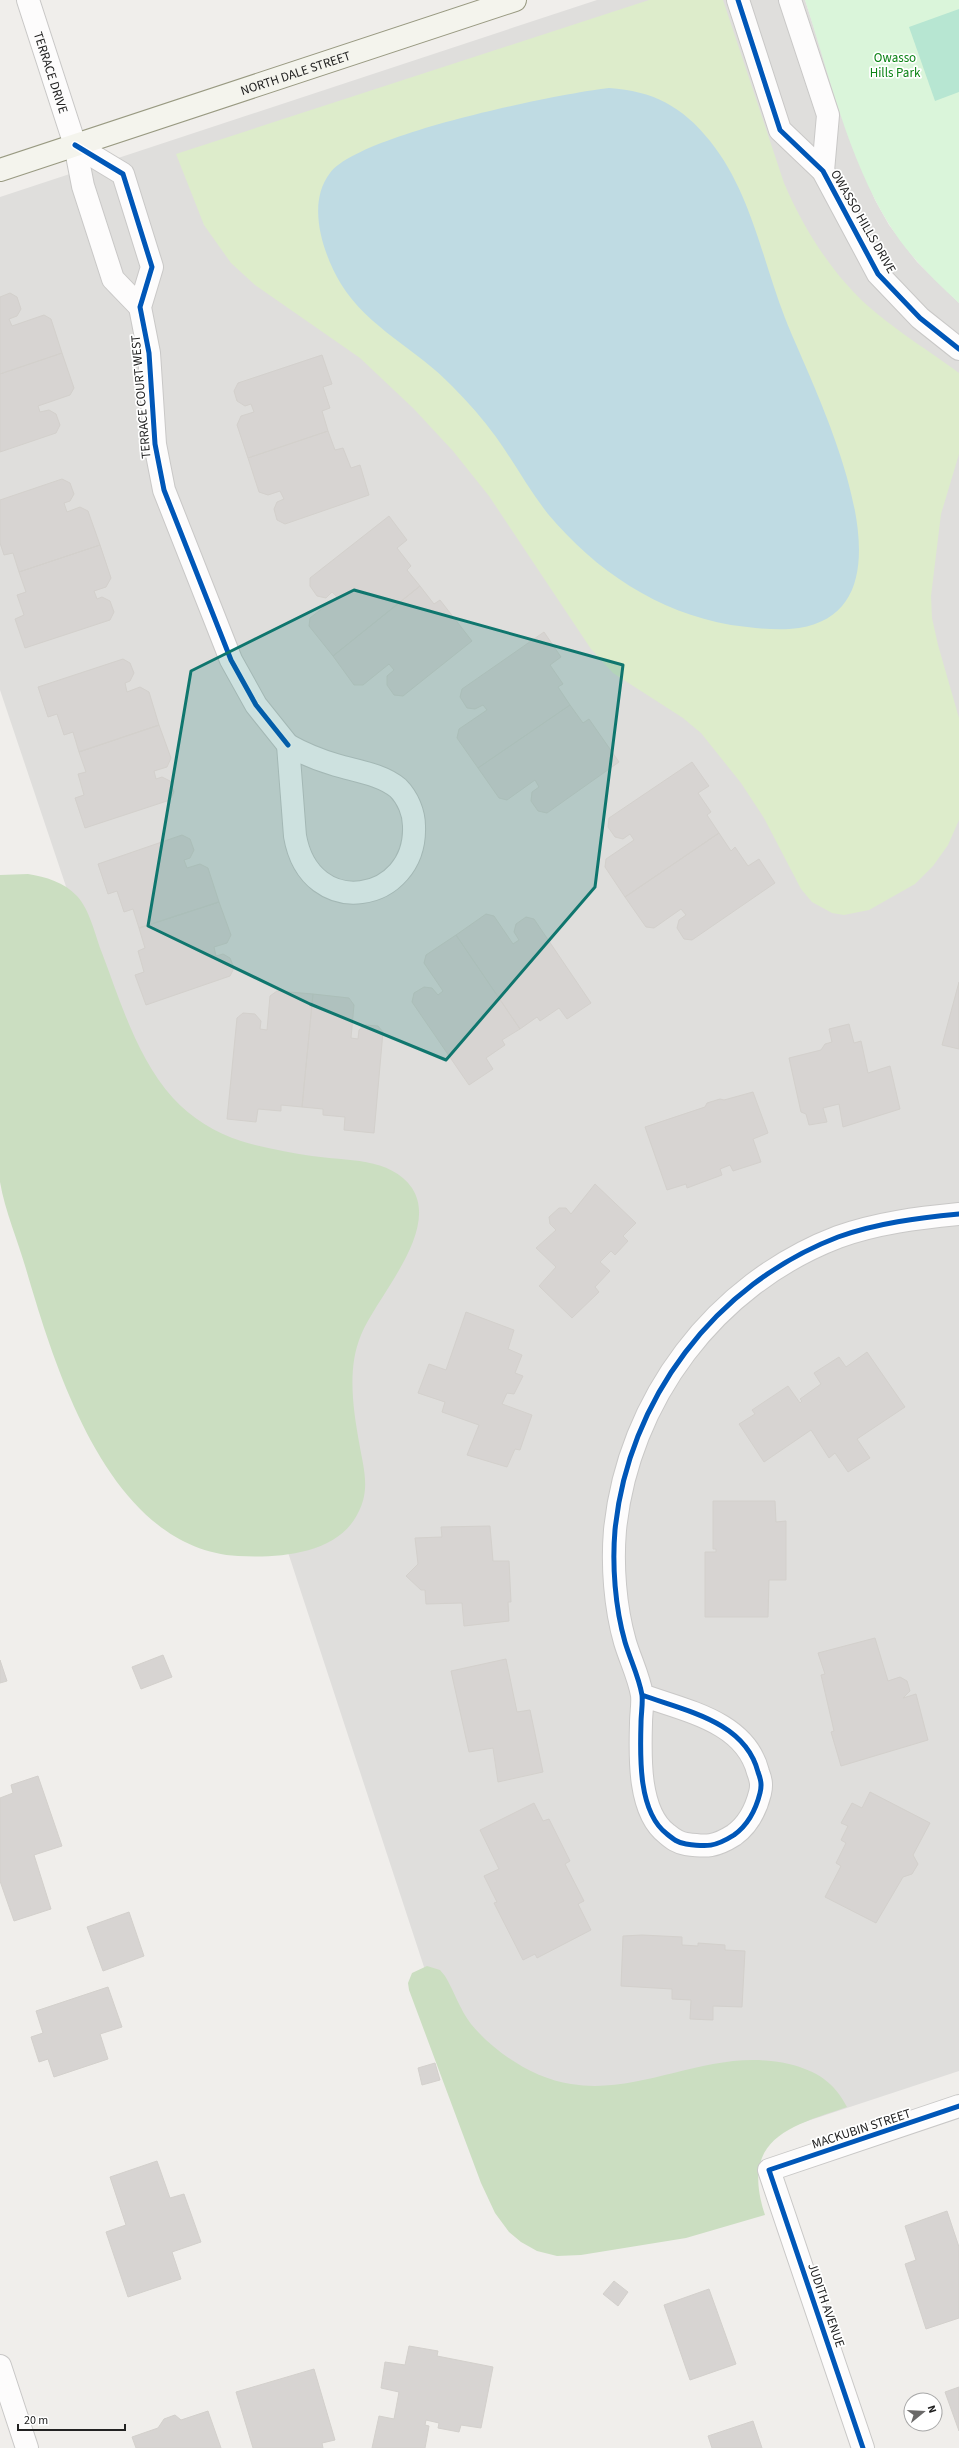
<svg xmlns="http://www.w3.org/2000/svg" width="959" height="2448" font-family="'Source Sans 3',sans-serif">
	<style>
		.residential { fill: #dfdedc }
		.grass { fill: #ddeccb }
		.forest { fill: #cbdec1 }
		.park { fill: #daf5da }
		.pitch { fill: #b7e6d2 }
		.water { fill: #bfdbe3 }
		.building { fill: #d7d4d2; stroke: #d3d0cc }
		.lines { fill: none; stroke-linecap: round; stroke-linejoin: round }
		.street-casing { stroke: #c9c8c7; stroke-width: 24 }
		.secondary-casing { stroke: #999a82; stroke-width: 24 }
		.street { stroke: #fdfcfc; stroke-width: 22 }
		.secondary { stroke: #f4f4ed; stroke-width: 22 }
		.cycleway-casing { stroke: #fff; stroke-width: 8 }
		.cycleway { stroke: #0057b8; stroke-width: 5 }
		.marked { fill: #0f766e; fill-opacity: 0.2; stroke: #0f766e; stroke-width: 3; stroke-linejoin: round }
		.labels { text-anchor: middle; stroke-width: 3.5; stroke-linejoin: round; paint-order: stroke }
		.park-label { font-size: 13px; fill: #0c8416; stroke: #fff }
		.street-label { font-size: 13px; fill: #222; stroke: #fff }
	</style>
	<rect width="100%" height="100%" fill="#f0eeeb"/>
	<path class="residential" d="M597 0H805L850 139 875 200 889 225 917 262 959 303V2071L507 2220 219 1342 0 690V197Z"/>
	<path class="grass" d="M649 0H723L784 183C804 230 835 279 875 312 901 334 931 352 959 373V454L941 514 931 596 932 618 938 645 959 718V820L948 845 933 866 915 884 869 910 844 915 832 913 812 902 801 889 764 818 741 783 701 733 683 718 613 673 591 649 489 496 453 451 414 409 360 358 255 285 231 263 204 225 176 154Z"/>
	<path class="forest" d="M28 874C46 877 64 882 77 896 90 910 95 935 102 953 121 1003 137 1058 173 1098 191 1118 216 1133 241 1141 264 1148 288 1152 312 1156 345 1161 391 1157 412 1188 440 1231 377 1296 361 1335 347 1368 353 1408 359 1442 364 1471 372 1493 354 1520 331 1555 276 1558 238 1556 110 1549 56 1371 26 1269 18 1241 5 1211 0 1182 0 1171 0 1158 0 1146 0 1125 0 1104 0 1083 0 1014 0 945 0 875Z
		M427 1966 440 1970 445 1976C454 1991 460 2010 471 2024 494 2052 534 2079 571 2084 645 2096 711 2046 789 2064 817 2071 834 2082 847 2107 788 2127 740 2139 765 2215L686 2238 581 2255 557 2256 537 2251 521 2242 509 2232 495 2213 481 2183 409 1990 408 1983 412 1973Z"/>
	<path class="park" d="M805 0H959V303C933 279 907 254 889 224 848 158 829 74 805 0Z"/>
	<path class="pitch" d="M959 9V92L935 101 909 27Z"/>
	<path class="water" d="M609 88C653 91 682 106 710 141 751 192 762 259 785 318 811 385 929 607 799 628 777 631 753 628 731 625 657 612 596 571 548 514 529 490 514 462 496 437 483 419 468 402 452 386 418 350 368 328 341 284 323 254 306 204 330 173 359 134 557 94 609 88Z"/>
	<path class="building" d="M10 293 17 297 21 309 17 316 9 319 12 326 44 315 51 319 62 353 0 374V297Z
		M62 353 74 388 70 395 38 406 40 412 49 410 56 414 60 425 56 433 0 452V374Z
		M322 355 332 384 323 387 330 408 322 411 328 431 248 458 237 425 241 416 254 412 251 404 245 406 237 401 234 391 238 383Z
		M328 431 335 450 343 448 351 468 360 465 369 495 285 524 277 520 274 509 277 502 284 499 280 491 268 495 259 492 248 458Z
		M62 479 70 483 74 494 70 501 64 503 67 512 80 507 88 511 100 545 19 572 13 553 4 555 0 543V500Z
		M389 516 407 540 397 548 411 566 407 570 420 586 333 656 309 626 310 618 337 597 332 592 326 598 317 596 310 586V578Z
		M100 545 111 578 106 587 94 591 97 599 102 597 110 601 114 612 110 620 25 648 15 619 24 615 17 595 26 592 19 572Z
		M420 586 434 604 440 600 472 641 403 696 394 695 387 685V676L394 670 389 664 363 685H354L333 656Z
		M544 632 561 657 550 665 563 684 558 687 570 705 478 768 457 738 459 729 487 710 483 705 475 709 467 708 460 697 462 689Z
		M123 659 130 663 134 673 130 681 125 683 127 692 140 687 149 692 159 725 79 752 73 732 64 735 57 714 48 717 38 687Z
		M570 705 583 723 589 719 619 762 547 813 538 811 531 801 532 792 539 787 535 780 507 800 499 798 478 768Z
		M159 725 171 758 167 767 154 771 156 779 162 777 170 781 174 792 170 800 85 828 75 798 84 795 78 774 86 772 79 752Z
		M692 762 709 786 698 793 711 812 707 815 719 833 625 897 605 867 606 859 634 840 630 834 623 839 615 837 608 827 609 818Z
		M719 833 731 851 735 847 748 866 759 859 775 883 692 940 684 939 677 928 679 920 686 915 681 909 654 928 646 927 625 897Z
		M182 835 190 839 194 850 190 858 184 860 187 868 200 864 208 868 219 902 139 928 133 909 124 912 117 891 108 894 98 864Z
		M219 902 231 935 227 943 214 947 216 956 223 954 230 958 234 968 230 976 146 1005 135 975 144 972 138 951 145 948 139 928Z
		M486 914 494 916 513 944 519 940 514 932 516 924 526 917 534 919 591 1003 567 1019 559 1008 540 1021 537 1017 520 1029 456 935Z
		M456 935 520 1029 502 1040 505 1045 486 1058 493 1069 469 1085 412 1002 414 993 424 987 432 988 438 995 443 991 424 963 426 955Z
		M959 982V1049L942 1045Z
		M277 991 313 994 302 1107 281 1105V1111L258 1109 256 1122 227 1119 237 1018 243 1013 255 1014 261 1021 260 1029 267 1030 270 996Z
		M313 994 349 998 354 1005 351 1038 358 1039 359 1030 365 1025 378 1026 383 1032 374 1133 344 1130 345 1117 323 1115V1109L302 1107Z
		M849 1024 854 1043 861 1041 868 1073 890 1066 900 1109 843 1127 839 1104 823 1108 827 1122 809 1125 806 1114 801 1112 789 1058 821 1050 825 1044 832 1042 829 1029Z
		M753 1092 768 1133 753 1139 761 1162 733 1171 730 1165 720 1169 722 1175 687 1188 686 1184 667 1190 645 1127 705 1107 707 1103 720 1099 724 1100Z
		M595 1184 636 1223 623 1236 628 1241 615 1255 611 1251 600 1262 610 1271 595 1287 599 1292 572 1318 539 1286 556 1267 536 1248 556 1230 550 1224 549 1217 559 1208H566L571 1214Z
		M466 1312 514 1330 508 1349 522 1355 515 1373 523 1376 514 1394 507 1393 502 1404 532 1415 520 1450 515 1449 507 1467 467 1455 479 1425 442 1412 445 1402 418 1393 429 1364 446 1370Z
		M867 1352 905 1407 857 1439 870 1458 848 1472 835 1453 829 1458 811 1430 764 1462 739 1424 755 1414 752 1410 788 1386 800 1403 802 1401 800 1399 821 1384 814 1373 839 1357 846 1367Z
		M713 1501H775L776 1522 786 1521V1580H769L768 1617H705V1552H716V1549H713Z
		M490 1526 493 1561H509L511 1602H508L509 1621 464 1626 462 1603 426 1604 425 1590H421L406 1576 418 1564 415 1538 442 1537 441 1527Z
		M875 1638 888 1681 900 1677 907 1681 910 1691 903 1698 916 1694 928 1740 841 1766 831 1732 834 1731 821 1675 825 1674 818 1653Z
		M163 1655 172 1677 141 1689 132 1667Z
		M506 1659 517 1712 530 1710 543 1772 498 1782 493 1748 469 1752 451 1671Z
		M0 1660 7 1681 0 1683Z
		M38 1776 62 1846 34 1855 51 1909 14 1921 0 1881V1798L13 1793 11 1785Z
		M870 1792 930 1823 913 1855 918 1864 912 1874 903 1877 876 1923 825 1897 841 1866 836 1863 846 1843 841 1840 848 1826 841 1823 852 1803 862 1808Z
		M534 1803 543 1821 549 1819 570 1861 565 1864 584 1901 578 1904 591 1930 537 1958 535 1954 523 1960 494 1903 497 1902 484 1876 499 1869 480 1830Z
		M129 1912 144 1956 103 1971 87 1927Z
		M642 1935 682 1937V1945L698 1946V1943L725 1945V1950L745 1951 742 2007 713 2006V2020L690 2019 691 2000 672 1999V1989L621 1986 623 1936Z
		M108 1987 122 2027 100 2034 108 2059 54 2077 48 2059 39 2062 31 2037 43 2033 36 2011Z
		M435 2063 440 2080 422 2085 418 2068Z
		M157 2161 170 2198 184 2194 201 2242 172 2252 181 2279 128 2297 106 2232 126 2225 110 2177Z
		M947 2211 959 2247V2318L926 2329 905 2264 916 2260 905 2226Z
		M614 2281 628 2292 618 2306 603 2294Z
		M709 2289 736 2364 690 2380 664 2305Z
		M409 2346 438 2351 437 2356 493 2367 481 2428 461 2425 459 2432 438 2428 439 2423 426 2420 425 2425 429 2426 425 2448H372L379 2416 394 2419 399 2392 381 2388 385 2362 405 2365Z
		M314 2369 335 2440 322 2443 323 2448H253L236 2392Z
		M959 2387V2431L945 2392Z
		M208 2411 221 2448H136L132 2437 158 2428 164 2419 175 2415 181 2420Z
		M753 2421 762 2448H712L708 2436Z"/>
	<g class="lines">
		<defs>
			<g id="street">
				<path id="s1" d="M28 0 75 145 83 186 113 279 140 307"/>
				<path d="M738 0 780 130 823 171 878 274 920 318 959 349"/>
				<path d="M790 0 828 115 823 171"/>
				<path d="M75 145 123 174 152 267 140 307 149 353 155 444 164 490 231 660 256 705 288 745"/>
				<path d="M288 745C304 754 319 760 336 765 356 771 381 774 398 788 408 798 414 813 414 826 417 903 310 922 295 836Z"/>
				<path d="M642 1695C685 1711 745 1721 758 1772 761 1780 762 1785 760 1793 756 1809 748 1825 734 1835 715 1847 707 1847 686 1844 678 1843 673 1839 667 1834 638 1812 640 1756 641 1723 641 1714 643 1704 642 1695 639 1677 630 1659 625 1642 615 1607 612 1565 615 1530 628 1400 715 1284 838 1237 877 1223 918 1218 959 1214"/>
				<path d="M0 2366 27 2448"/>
				<path d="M863 2448 769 2170 959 2106"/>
			</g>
			<g id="secondary">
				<path id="s2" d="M0 170 515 0"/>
			</g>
		</defs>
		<use href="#street" class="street-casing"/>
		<use href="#secondary" class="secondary-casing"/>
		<use href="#street" class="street"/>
		<use href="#secondary" class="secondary"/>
		<defs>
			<path id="cycleway" d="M738 0 780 130 823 171 878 274 920 318 959 349
				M75 145 123 174 152 267 140 307 149 353 155 444 164 490 231 660 256 705 288 745
				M642 1695C685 1711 745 1721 758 1772 761 1780 762 1785 760 1793 756 1809 748 1825 734 1835 715 1847 707 1847 686 1844 678 1843 673 1839 667 1834 638 1812 640 1756 641 1723 641 1714 643 1704 642 1695 639 1677 630 1659 625 1642 615 1607 612 1565 615 1530 628 1400 715 1284 838 1237 877 1223 918 1218 959 1214
				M863 2448 769 2170 959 2106"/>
		</defs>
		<use href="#cycleway" class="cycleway-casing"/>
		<use href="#cycleway" class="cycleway"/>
	</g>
	<path class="marked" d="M354 590 623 665 595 887 446 1060 310 1004 148 926 191 671Z"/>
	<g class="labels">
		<g class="park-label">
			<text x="895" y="62">Owasso<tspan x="895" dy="15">Hills Park</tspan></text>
		</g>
		<g class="street-label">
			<text dy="5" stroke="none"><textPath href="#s1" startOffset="76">TERRACE DRIVE</textPath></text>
			<text dy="5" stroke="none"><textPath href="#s2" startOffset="311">NORTH DALE STREET</textPath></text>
			<text transform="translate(864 221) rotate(60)" y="5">OWASSO HILLS DRIVE</text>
			<text transform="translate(140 397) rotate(-95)" y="5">TERRACE COURT WEST</text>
			<text transform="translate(861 2128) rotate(-18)" y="5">MACKUBIN STREET</text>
			<text transform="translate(827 2305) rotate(71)" y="5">JUDITH AVENUE</text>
		</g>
	</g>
	<g transform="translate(923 2412) rotate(72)"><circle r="19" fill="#ffffff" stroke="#a7a7a7"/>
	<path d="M0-3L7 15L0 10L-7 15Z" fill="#6a6968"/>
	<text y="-6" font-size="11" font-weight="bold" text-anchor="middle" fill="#222222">N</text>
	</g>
	<path d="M18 2424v6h107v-6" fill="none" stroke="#222222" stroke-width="2"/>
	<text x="24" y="2424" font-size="12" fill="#222222" stroke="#ffffff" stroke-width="3" paint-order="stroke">20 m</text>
</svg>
